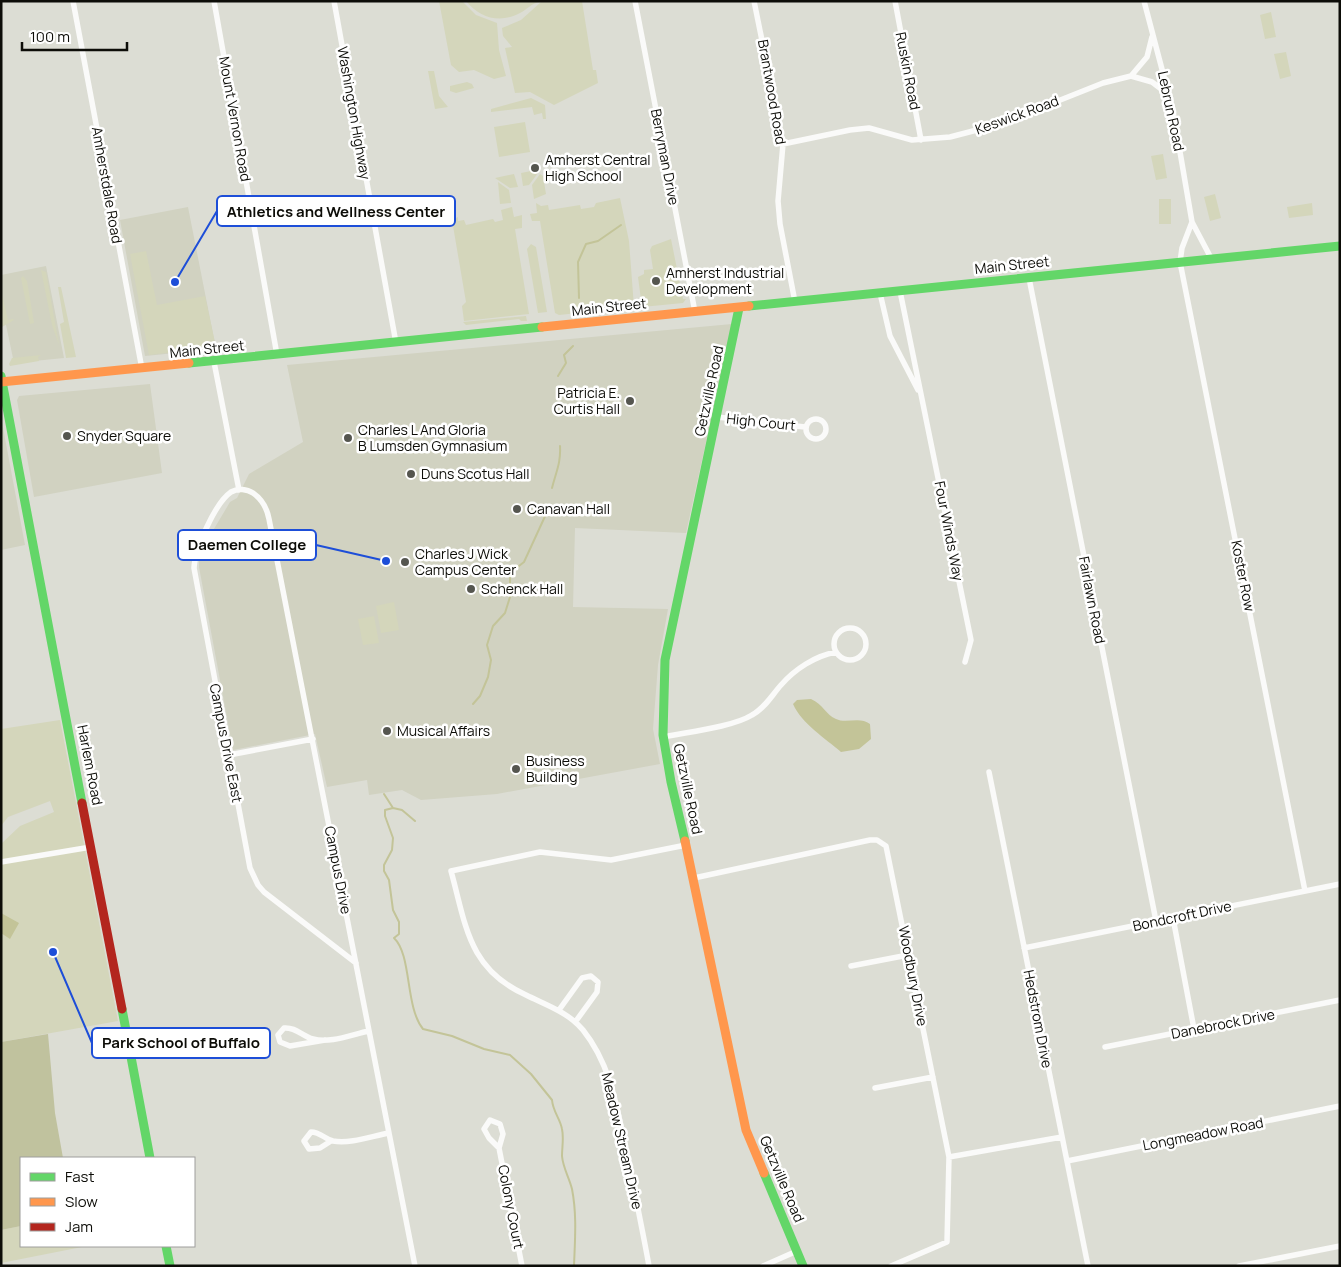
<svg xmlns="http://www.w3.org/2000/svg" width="1341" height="1267" font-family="Manrope,sans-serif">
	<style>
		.built { fill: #d1d2c1 }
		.green { fill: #d4d6bb }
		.forest { fill: #c0c29e }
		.water { fill: #c3c498 }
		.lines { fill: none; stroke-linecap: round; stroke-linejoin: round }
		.stream { stroke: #c3c498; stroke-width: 2 }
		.street { stroke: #fafaf9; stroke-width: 5.5 }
		.fast { stroke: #63d668; stroke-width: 9 }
		.slow { stroke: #ff974d; stroke-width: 9 }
		.jam { stroke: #b3261e; stroke-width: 9 }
		.poi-dot { fill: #55564f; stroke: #fff; stroke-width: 2 }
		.labels { text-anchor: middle; stroke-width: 5; stroke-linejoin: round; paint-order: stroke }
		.street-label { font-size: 14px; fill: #0d0d08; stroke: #fff }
		.poi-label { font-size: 14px; fill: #0d0d08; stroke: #fff; text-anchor: start }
		.leader { fill: none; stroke: #1d4ed8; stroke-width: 2 }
		.callout-dot { fill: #1d4ed8; stroke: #fff; stroke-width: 2 }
		.callout { fill: #fff; stroke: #1d4ed8; stroke-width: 2 }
		.callout-label { font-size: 15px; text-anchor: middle; font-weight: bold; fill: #0d0d08 }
	</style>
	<rect width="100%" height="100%" fill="#dcddd4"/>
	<path class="built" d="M188 207 216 349 145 356 120 220Z
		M46 266 64 358 14 363 1 301V275Z
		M732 324 686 533 575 528 573 607 668 609 658 665 653 729 660 764 497 794 421 800 402 790 369 795 367 780 327 787 315 734 233 750 199 567V554L230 502 237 498 249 474 303 442 287 365Z
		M150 384 162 473 34 497 17 400 19 396Z
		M1 417 25 545 1 550Z"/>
	<path class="green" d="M439 1H462L476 15 497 23 499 50 506 76 494 79 474 70 459 72 451 65Z
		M466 1H582L593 70H596L598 83 554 105 530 92 515 93 505 48 512 47 503 36 502 28 521 20 541 2C531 3 528 9 520 13 500 24 480 18 466 1Z
		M1271 12 1276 37 1265 39 1260 15Z
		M1286 52 1291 76 1280 79 1274 54Z
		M428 71H434L439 96 448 107 435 109Z
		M467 82 472 84 474 88 456 93 450 91V86Z
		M531 98 545 105 546 119H543L542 113 534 115 532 107 491 112V109Z
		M525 122 530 152 499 157 494 127Z
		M1163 154 1167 178 1156 180 1151 156Z
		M541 169 529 185 523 186 521 173Z
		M514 174 518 187 510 188 495 178Z
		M540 174 543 176 546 194 534 199 532 185Z
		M498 182 509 190 511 203 500 204Z
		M1215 194 1221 218 1210 221 1204 197Z
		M620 198 629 241 634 307 559 315 555 313 540 221H532L530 214 537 213 536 203 541 206 548 205 549 210 580 205 581 209 594 207 596 203Z
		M1159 199H1171V224H1159Z
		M1312 203 1313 215 1289 218 1287 207Z
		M512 207 514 217 522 215V228L515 229 529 314 464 321 462 306 466 302 452 220 458 217V221L464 220 466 225 493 219 495 222 503 220 501 210Z
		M671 239 683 299H686L683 303 642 307 638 277 644 274V270L653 269 650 250 652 246Z
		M531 244 536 247 547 312 538 313 527 249Z
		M146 251 157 305 205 296 216 347 149 355 130 254Z
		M41 270 46 272 59 345 52 325Z
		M23 276 27 281 34 323 30 324 21 278Z
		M58 287H61L76 357 66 358 60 324 64 322Z
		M1 290 8 320 13 319 14 320 2 327Z
		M526 316 527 321H521L519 319 466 325 463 322Z
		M41 355 38 357 39 361 10 366 9 364 12 358Z
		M394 602 399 630 381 633 376 606Z
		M374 616 379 643 363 645 358 619Z
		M60 720 118 1021 1 1042V844L20 826 54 812 50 801 8 817 1 826V729Z
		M21 1226V1246H87L1 1263V1230Z"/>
	<path class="forest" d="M48 1034 55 1113 63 1158H21V1226L1 1230V1042Z"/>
	<path class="water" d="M811 699C823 704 826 715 836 719 846 724 860 716 870 724L871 739 859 749 841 752C825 738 802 724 793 704L797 700Z
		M1 913 19 923 10 939 1 933Z"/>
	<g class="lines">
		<path class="stream" d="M579 298 578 262 586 244 598 241 621 225
			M558 376 566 363 564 355 573 346
			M552 488C556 472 561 463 560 446
			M473 704 480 696 488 677 491 660 487 645 493 626 505 613 510 597V573L524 562 547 512
			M384 794 393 808 385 810V816L393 838 392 850 384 865V871L389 880 393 910 399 922V934L394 938C412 955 405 1007 423 1029L452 1036 484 1049 510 1055 531 1074 552 1100C553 1112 560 1118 562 1129 564 1138 562 1147 562 1156 563 1168 569 1177 572 1189 577 1215 575 1239 574 1266
			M393 808 402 810 415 821"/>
		<path class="street" d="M73 1 142 369
			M214 1 277 355
			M334 1 396 343
			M635 1 695 312
			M754 1 783 144 778 201 780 224 795 302
			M895 1 921 140
			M1144 1 1173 111 1192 222 1211 258
			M1131 76 1147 57 1152 37
			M783 144 850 130 869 128 912 140 950 137 1000 124 1103 83 1131 76 1152 82 1169 95
			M1192 222 1182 248 1180 262 1305 891
			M1029 278 1156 921
			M900 291 971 640 965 662
			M880 293 890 336 918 390
			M214 362 239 490
			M717 417 805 427
			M806 429a10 10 0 1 1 20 0a10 10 0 1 1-20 0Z
			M834 644a16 16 0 1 1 32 0a16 16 0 1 1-32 0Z
			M663 737C687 732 733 727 752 715 765 708 772 695 781 685 795 669 815 656 836 652
			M229 755 313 739
			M989 772 1088 1266
			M1 862 91 847
			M694 878 870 840H877L886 846 949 1157 947 1242 891 1266
			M1173 918 1194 1029
			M1024 948 1340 884
			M356 963 264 892 258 885 250 868 194 568C195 549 215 503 231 492 238 488 247 489 253 493 263 500 267 508 269 519L415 1266
			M851 966 908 955
			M559 1010 582 978 591 976 598 982 597 992 576 1021
			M325 1040 290 1046 280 1042 278 1035 284 1028C296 1027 302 1036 313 1039 330 1044 353 1034 369 1031
			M1105 1047 1340 1000
			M875 1088 933 1077
			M331 1141 320 1148 309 1149 304 1141 311 1132C320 1132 325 1139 333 1141 351 1144 372 1136 389 1133
			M499 1148 489 1138 484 1129 490 1120 500 1124 503 1134 499 1148 522 1266
			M949 1157 1062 1137
			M1067 1161 1340 1106
			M649 1266C642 1227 634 1189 626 1150 617 1108 611 1065 583 1030 568 1012 546 1005 526 995 468 969 466 925 451 871L540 852 611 860 686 845
			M763 1266 797 1251
			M1239 1266 1340 1246"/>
		<path class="fast" d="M749 306 1340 246
			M189 363 542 327
			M1 376 82 803
			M685 841 671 782 663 735 665 660 739 308
			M122 1009 150 1158
			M764 1173 803 1266
			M166 1246 170 1266"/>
		<path class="slow" d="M542 327 749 306
			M1 382 189 363
			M685 841 746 1130 764 1173"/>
		<path class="jam" d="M82 803 122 1009"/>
	</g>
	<g class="poi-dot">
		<circle cx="535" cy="168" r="5"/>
		<circle cx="656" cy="281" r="5"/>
		<circle cx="630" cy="401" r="5"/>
		<circle cx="67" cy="436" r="5"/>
		<circle cx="348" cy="438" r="5"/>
		<circle cx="411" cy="474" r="5"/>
		<circle cx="517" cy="509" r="5"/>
		<circle cx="405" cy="562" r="5"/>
		<circle cx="471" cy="589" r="5"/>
		<circle cx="387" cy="731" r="5"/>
		<circle cx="516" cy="769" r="5"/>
	</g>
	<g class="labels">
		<g class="street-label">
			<text transform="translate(908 71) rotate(79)" y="5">Ruskin Road</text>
			<text transform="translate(772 92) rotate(80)" y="5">Brantwood Road</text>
			<text transform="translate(1171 111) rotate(78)" y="5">Lebrun Road</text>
			<text transform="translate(354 113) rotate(80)" y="5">Washington Highway</text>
			<text transform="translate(1017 115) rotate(-20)" y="5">Keswick Road</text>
			<text transform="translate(235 119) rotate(80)" y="5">Mount Vernon Road</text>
			<text transform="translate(665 157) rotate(79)" y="5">Berryman Drive</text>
			<text transform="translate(107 185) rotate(80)" y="5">Amherstdale Road</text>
			<text transform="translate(1012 265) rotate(-6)" y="5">Main Street</text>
			<text transform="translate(609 307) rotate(-6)" y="5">Main Street</text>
			<text transform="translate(207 349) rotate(-6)" y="5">Main Street</text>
			<text transform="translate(709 391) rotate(-78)" y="5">Getzville Road</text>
			<text transform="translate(761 422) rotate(6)" y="5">High Court</text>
			<text transform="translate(949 531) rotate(79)" y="5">Four Winds Way</text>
			<text transform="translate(1243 576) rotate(79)" y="5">Koster Row</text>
			<text transform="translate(1092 600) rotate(79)" y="5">Fairlawn Road</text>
			<text transform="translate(226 743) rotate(79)" y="5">Campus Drive East</text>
			<text transform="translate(90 765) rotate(79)" y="5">Harlem Road</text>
			<text transform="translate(688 789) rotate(78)" y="5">Getzville Road</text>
			<text transform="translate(338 870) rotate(79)" y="5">Campus Drive</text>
			<text transform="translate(1182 916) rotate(-12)" y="5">Bondcroft Drive</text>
			<text transform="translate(913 976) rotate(79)" y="5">Woodbury Drive</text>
			<text transform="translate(1038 1019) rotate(79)" y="5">Hedstrom Drive</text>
			<text transform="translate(1223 1024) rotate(-11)" y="5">Danebrock Drive</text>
			<text transform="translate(1203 1134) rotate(-11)" y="5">Longmeadow Road</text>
			<text transform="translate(622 1141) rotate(77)" y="5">Meadow Stream Drive</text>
			<text transform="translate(782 1179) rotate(67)" y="5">Getzville Road</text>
			<text transform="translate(511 1207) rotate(79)" y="5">Colony Court</text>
		</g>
		<g class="poi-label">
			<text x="545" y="165">Amherst Central<tspan x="545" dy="16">High School</tspan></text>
			<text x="666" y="278">Amherst Industrial<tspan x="666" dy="16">Development</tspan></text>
			<text x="620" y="398" text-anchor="end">Patricia E.<tspan x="620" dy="16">Curtis Hall</tspan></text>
			<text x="358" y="435">Charles L And Gloria<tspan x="358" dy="16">B Lumsden Gymnasium</tspan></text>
			<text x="77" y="441">Snyder Square</text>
			<text x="421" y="479">Duns Scotus Hall</text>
			<text x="527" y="514">Canavan Hall</text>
			<text x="415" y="559">Charles J Wick<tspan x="415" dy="16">Campus Center</tspan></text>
			<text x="481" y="594">Schenck Hall</text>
			<text x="397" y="736">Musical Affairs</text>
			<text x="526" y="766">Business<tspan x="526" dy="16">Building</tspan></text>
		</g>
	</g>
	<path class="leader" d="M175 282L217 211M386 561L316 545M53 952L92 1043"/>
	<g class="callout-dot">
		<circle cx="175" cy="282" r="5"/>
		<circle cx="386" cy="561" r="5"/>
		<circle cx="53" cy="952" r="5"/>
	</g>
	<g class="callout">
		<rect x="217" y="196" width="238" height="30" rx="5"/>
		<rect x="178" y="530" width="138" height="30" rx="5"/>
		<rect x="92" y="1028" width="178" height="30" rx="5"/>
	</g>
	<g class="callout-label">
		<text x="336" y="217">Athletics and Wellness Center</text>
		<text x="247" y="550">Daemen College</text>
		<text x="181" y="1048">Park School of Buffalo</text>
	</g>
	<rect width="1341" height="1267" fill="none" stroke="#0d0d08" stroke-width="5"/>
	<rect x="20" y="1157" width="175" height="90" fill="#ffffff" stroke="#9e9e9c"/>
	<rect x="30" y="1173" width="25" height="8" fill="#63d668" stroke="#9e9e9c"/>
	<text x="65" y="1182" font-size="15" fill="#0d0d08">Fast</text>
	<rect x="30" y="1198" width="25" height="8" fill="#ff974d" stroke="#9e9e9c"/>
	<text x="65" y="1207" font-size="15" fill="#0d0d08">Slow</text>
	<rect x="30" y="1223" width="25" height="8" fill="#b3261e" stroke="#9e9e9c"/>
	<text x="65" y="1232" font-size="15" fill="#0d0d08">Jam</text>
	<path d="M22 42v8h105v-8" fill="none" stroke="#0d0d08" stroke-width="2.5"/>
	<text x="30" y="42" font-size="15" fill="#0d0d08" stroke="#ffffff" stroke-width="4" paint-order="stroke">100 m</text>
</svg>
